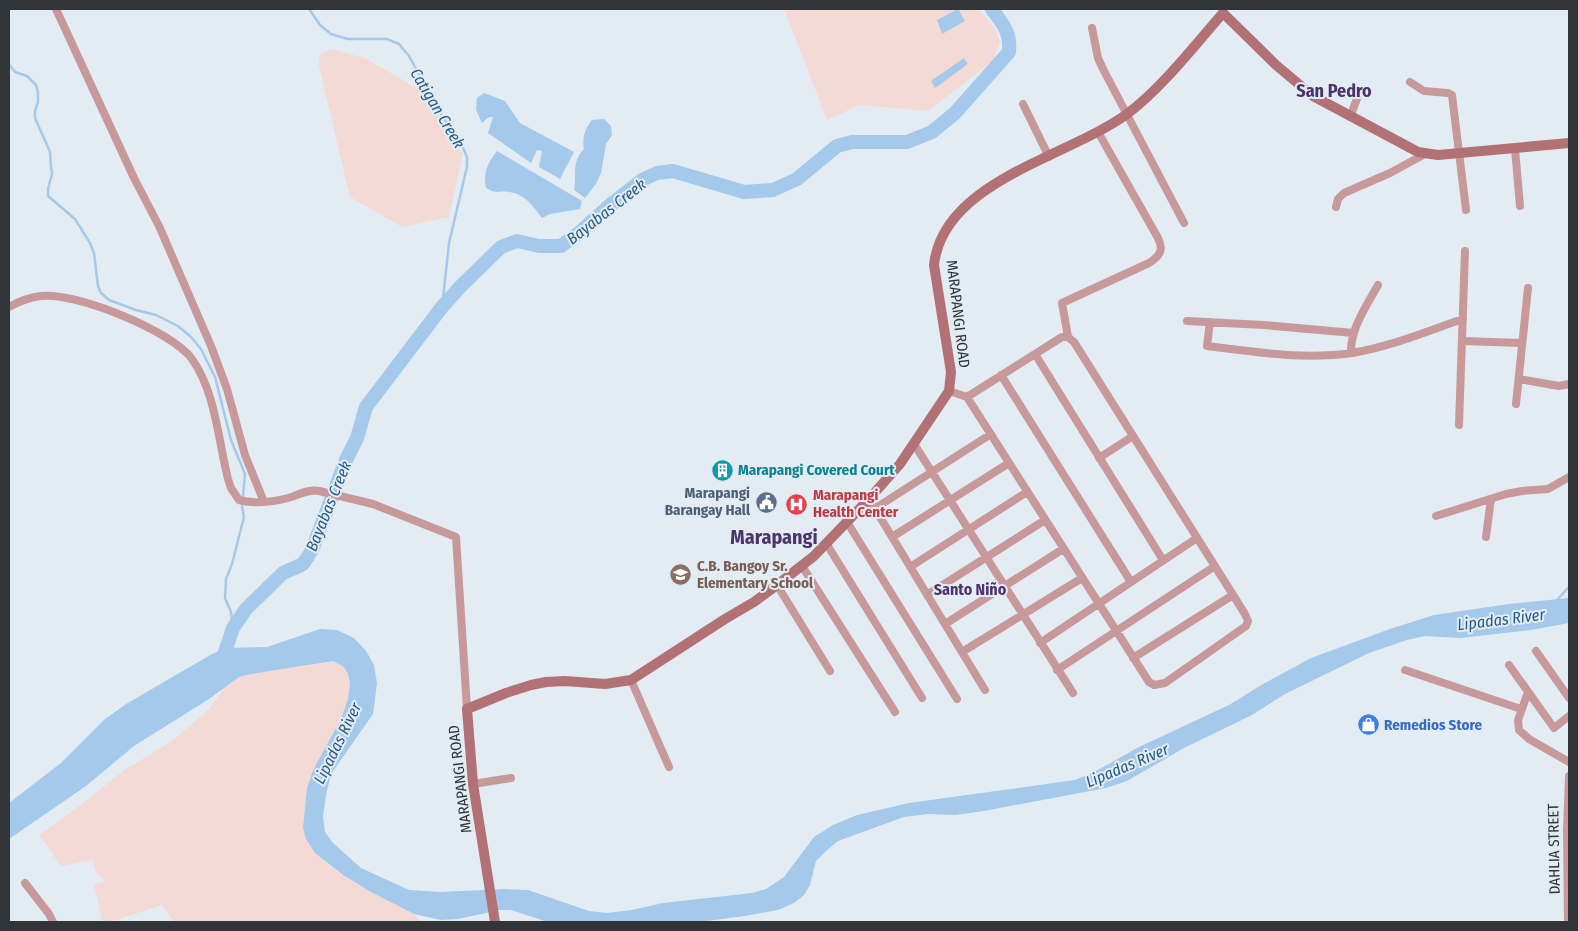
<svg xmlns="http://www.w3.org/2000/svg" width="1578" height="931" font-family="'Fira Sans Condensed',sans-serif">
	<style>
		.industrial { fill: #f4dad5 }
		.water { fill: #a4c9ea }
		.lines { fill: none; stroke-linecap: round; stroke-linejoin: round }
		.stream { stroke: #a4c9ea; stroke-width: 2.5 }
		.river { stroke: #a4c9ea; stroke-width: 14 }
		.street { stroke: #c7999b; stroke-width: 8 }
		.secondary { stroke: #b27175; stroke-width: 10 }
		.labels { text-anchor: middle; stroke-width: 4; stroke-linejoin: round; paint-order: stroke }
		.street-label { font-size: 15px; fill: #313537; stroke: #e3ecf3 }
		.culture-label { font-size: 15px; font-weight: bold; fill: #0d838f; stroke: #e3ecf3; text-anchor: start }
		.service-label { font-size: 15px; font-weight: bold; fill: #4e5e75; stroke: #e3ecf3; text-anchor: end }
		.health-label { font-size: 15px; font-weight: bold; fill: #be3a42; stroke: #e3ecf3; text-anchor: start }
		.education-label { font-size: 15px; font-weight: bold; fill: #785e54; stroke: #e3ecf3; text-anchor: start }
		.shop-label { font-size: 15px; font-weight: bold; fill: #366cbe; stroke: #e3ecf3; text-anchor: start }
		.water-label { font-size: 16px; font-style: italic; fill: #245b86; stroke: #e3ecf3 }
		.neighbourhood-label { font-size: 16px; font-weight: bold; fill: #4e326c; stroke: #e3ecf3 }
		.quarter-label { font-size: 18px; font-weight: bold; fill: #4e326c; stroke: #e3ecf3 }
		.district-label { font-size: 20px; font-weight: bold; fill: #4e326c; stroke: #e3ecf3 }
	</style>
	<rect width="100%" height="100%" fill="#e3ecf3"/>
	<path class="industrial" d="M784 9H978L995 28 1000 42 993 61 928 111 860 105 827 120Z
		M332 49 367 59 425 93 442 122 463 154 449 217 402 227 350 197 319 66V59L320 56 323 53Z
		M333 661 344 667 348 674 350 682 348 699 341 719 313 770 307 788 303 827 315 853 328 864 342 875 371 892 414 914 422 922H174L162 905 110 922H102L94 884 106 881 96 872 92 860 61 866 39 835 77 808 123 771 172 741 209 709 225 687 239 677 251 674Z"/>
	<path class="water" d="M958 9 965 21 942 34 937 20Z
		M964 58 968 64 935 88 931 81Z
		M484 93 505 101 520 123 574 152 560 179 539 167 542 151 537 150 531 163 488 133 493 117H489L482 123 476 110 477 98Z
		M604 119 611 126 612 135 606 144 601 173 596 184 585 198 574 190C577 173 571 163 584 149 582 137 585 129 592 120Z
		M497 151 582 201 580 209 550 214 542 218C533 206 525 194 509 192 497 190 499 195 486 188 483 173 487 164 497 151Z
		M1569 598V623L1531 630 1461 638 1425 636 1407 640 1369 653 1285 694 1252 715 1184 748 1127 781 1106 788 984 811 956 815 928 814 904 817 838 841 826 851 816 861 810 885 804 895 794 903 778 910 744 916 700 922H548L511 910H499L458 919 441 920 414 914 371 892 343 875 315 853 306 839 303 827 307 788 313 770 341 719 348 699 350 682 348 674 344 667 333 661 251 674 239 677 209 699 134 746 86 786 9 839V803L61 763 105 719 126 704 212 654 227 648 267 647 320 629 337 630 354 638 366 651 374 665 377 683 373 714 331 774 326 795 323 817 325 832 333 843 361 868 409 890 441 892 504 889 528 890 589 911 607 913 632 910 663 903 752 893 766 889 784 877 814 837 833 825 857 815 909 803 1075 780 1096 771 1139 747 1229 705 1263 684 1311 658 1390 629 1434 615 1509 604Z"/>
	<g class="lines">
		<path class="stream" d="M309 9 320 25 331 34 348 39H387L399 44 409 56 439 111 463 148 467 157V167L449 243 442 307
			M9 64 15 72 27 76 36 85 38 93V102L35 111V118L50 152 51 167 52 174 48 189V196L75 219 90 243 94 253 98 286 101 293 109 300 136 310 156 315 178 326 191 337 201 349 215 377 231 440 245 474 242 506 244 517 232 564 226 579 225 598 231 612 233 628
			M1555 602 1569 587"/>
		<path class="river" d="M221 664 233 628 246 609 283 573 303 564 312 550 346 460 357 438 366 407 442 307 461 286 501 247 517 241 539 246H561L579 233 609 206 642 180 657 173 673 171 744 192 773 190 797 179 837 146 852 142H907L932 132 955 113 1009 52C1011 33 1003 24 992 9"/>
		<path class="street" d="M56 9 134 178 159 226 211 346 227 389 245 455 264 502
			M1092 28 1098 58 1103 69 1184 223
			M1410 82 1424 91 1448 93 1452 95 1466 210
			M1023 104 1049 157
			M1350 117 1360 91
			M1515 149 1520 206
			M1336 207 1338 199 1344 193 1390 173 1425 154
			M9 307C18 302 30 297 41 296 76 292 172 331 192 359 216 393 218 440 228 479L231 488 239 500C255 504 273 502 288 498 298 495 308 489 319 491L373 504 456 537 467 709
			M1187 321 1263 325 1354 333
			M1210 322 1207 346C1255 352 1304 360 1352 353 1390 347 1427 331 1463 319
			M1462 341 1522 343
			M1351 353C1350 329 1367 305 1378 285
			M1035 354 1163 560
			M1001 375 1131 582
			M1519 379 1559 386 1569 384
			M949 391 967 397 1149 682 1154 685 1165 683 1246 626 1248 621 1245 614 1074 342 1068 337 1062 303 1149 263C1160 256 1164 250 1158 238L1098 132
			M967 397 1062 337H1068
			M1516 404 1528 288
			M1459 425 1465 251
			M914 444 1073 693
			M1099 458 1133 436
			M869 499 985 690
			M874 509 991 434
			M1436 516 1506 494 1522 491 1548 489 1569 477
			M847 522 957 699
			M892 537 1009 463
			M1486 537 1491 499
			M826 543 922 698
			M802 566 895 712
			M910 567 1027 492
			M777 585 830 671
			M927 595 1045 520
			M945 624 1063 549
			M1040 643 1197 538
			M1536 651 1569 698
			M962 652 1082 578
			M1133 658 1233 595
			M1509 665 1554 728 1569 716
			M1057 670 1215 566
			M1405 670 1521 709
			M631 680 669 767
			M1528 692 1518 720 1519 730 1529 739 1569 762
			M473 784 511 778
			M25 883 49 914 53 922
			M1568 922 1567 831 1569 776"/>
		<path class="secondary" d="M495 922 473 784 467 709 506 693 531 685 546 682 565 681 605 684 631 680 725 619 754 602 777 585 814 556 869 499 900 464 949 391 951 372 934 265C943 181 1068 157 1127 114 1161 89 1195 45 1223 13L1276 65 1313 96 1418 152 1438 155 1569 143"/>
	</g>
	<defs>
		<symbol id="building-disc" viewBox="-11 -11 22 22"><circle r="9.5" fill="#0f9aa8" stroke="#e3ecf3"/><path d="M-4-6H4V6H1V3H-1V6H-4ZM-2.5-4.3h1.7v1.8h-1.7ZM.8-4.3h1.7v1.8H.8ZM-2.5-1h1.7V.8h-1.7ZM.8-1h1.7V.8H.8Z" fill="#fff"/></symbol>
		<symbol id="civic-disc" viewBox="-11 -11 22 22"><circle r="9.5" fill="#5c6f8a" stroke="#e3ecf3"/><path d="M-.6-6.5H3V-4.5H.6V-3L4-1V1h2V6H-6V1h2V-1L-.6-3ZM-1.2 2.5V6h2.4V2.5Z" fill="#fff"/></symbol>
		<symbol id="hospital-disc" viewBox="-11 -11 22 22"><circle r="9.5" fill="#e0444e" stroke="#e3ecf3"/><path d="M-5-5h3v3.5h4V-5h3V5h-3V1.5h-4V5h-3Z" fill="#fff"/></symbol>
		<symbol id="school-disc" viewBox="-11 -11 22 22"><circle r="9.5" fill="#8d6e63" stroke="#e3ecf3"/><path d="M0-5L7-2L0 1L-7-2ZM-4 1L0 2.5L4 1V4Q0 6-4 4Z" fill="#fff"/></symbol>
		<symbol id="shop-disc" viewBox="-11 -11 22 22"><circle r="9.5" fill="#3f7fe0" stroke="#e3ecf3"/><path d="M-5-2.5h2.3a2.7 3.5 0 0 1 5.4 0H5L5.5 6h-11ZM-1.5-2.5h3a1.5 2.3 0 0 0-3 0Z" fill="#fff"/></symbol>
	</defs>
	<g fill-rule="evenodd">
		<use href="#building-disc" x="710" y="458" width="25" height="25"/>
		<use href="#civic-disc" x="754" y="490" width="25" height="25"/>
		<use href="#hospital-disc" x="784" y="492" width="25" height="25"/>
		<use href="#school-disc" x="668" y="562" width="25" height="25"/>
		<use href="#shop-disc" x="1356" y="712" width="25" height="25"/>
	</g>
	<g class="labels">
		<g class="street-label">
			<text transform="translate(958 314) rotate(83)" y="5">MARAPANGI ROAD</text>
			<text transform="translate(460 779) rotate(-97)" y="5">MARAPANGI ROAD</text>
			<text transform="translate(1554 849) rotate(-91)" y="5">DAHLIA STREET</text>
		</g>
		<g class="culture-label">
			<text x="738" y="475">Marapangi Covered Court</text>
		</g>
		<g class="service-label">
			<text x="750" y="498">Marapangi<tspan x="750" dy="17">Barangay Hall</tspan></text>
		</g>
		<g class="health-label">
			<text x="813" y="500">Marapangi<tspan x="813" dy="17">Health Center</tspan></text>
		</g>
		<g class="education-label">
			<text x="697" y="571">C.B. Bangoy Sr.<tspan x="697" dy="17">Elementary School</tspan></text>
		</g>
		<g class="shop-label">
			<text x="1384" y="730">Remedios Store</text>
		</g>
		<g class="water-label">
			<text transform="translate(438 108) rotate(59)" y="6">Catigan Creek</text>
			<text transform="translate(606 211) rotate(-38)" y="6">Bayabas Creek</text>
			<text transform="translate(328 506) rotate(-68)" y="6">Bayabas Creek</text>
			<text transform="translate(1501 619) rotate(-7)" y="6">Lipadas River</text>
			<text transform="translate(337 743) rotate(-64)" y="6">Lipadas River</text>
			<text transform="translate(1127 765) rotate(-23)" y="6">Lipadas River</text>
		</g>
		<g class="neighbourhood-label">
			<text x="970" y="595">Santo Niño</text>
		</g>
		<g class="quarter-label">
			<text x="1334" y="97">San Pedro</text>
		</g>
		<g class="district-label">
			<text x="774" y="544">Marapangi</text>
		</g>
	</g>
	<rect width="1578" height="931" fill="none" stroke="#313537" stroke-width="20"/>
</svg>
